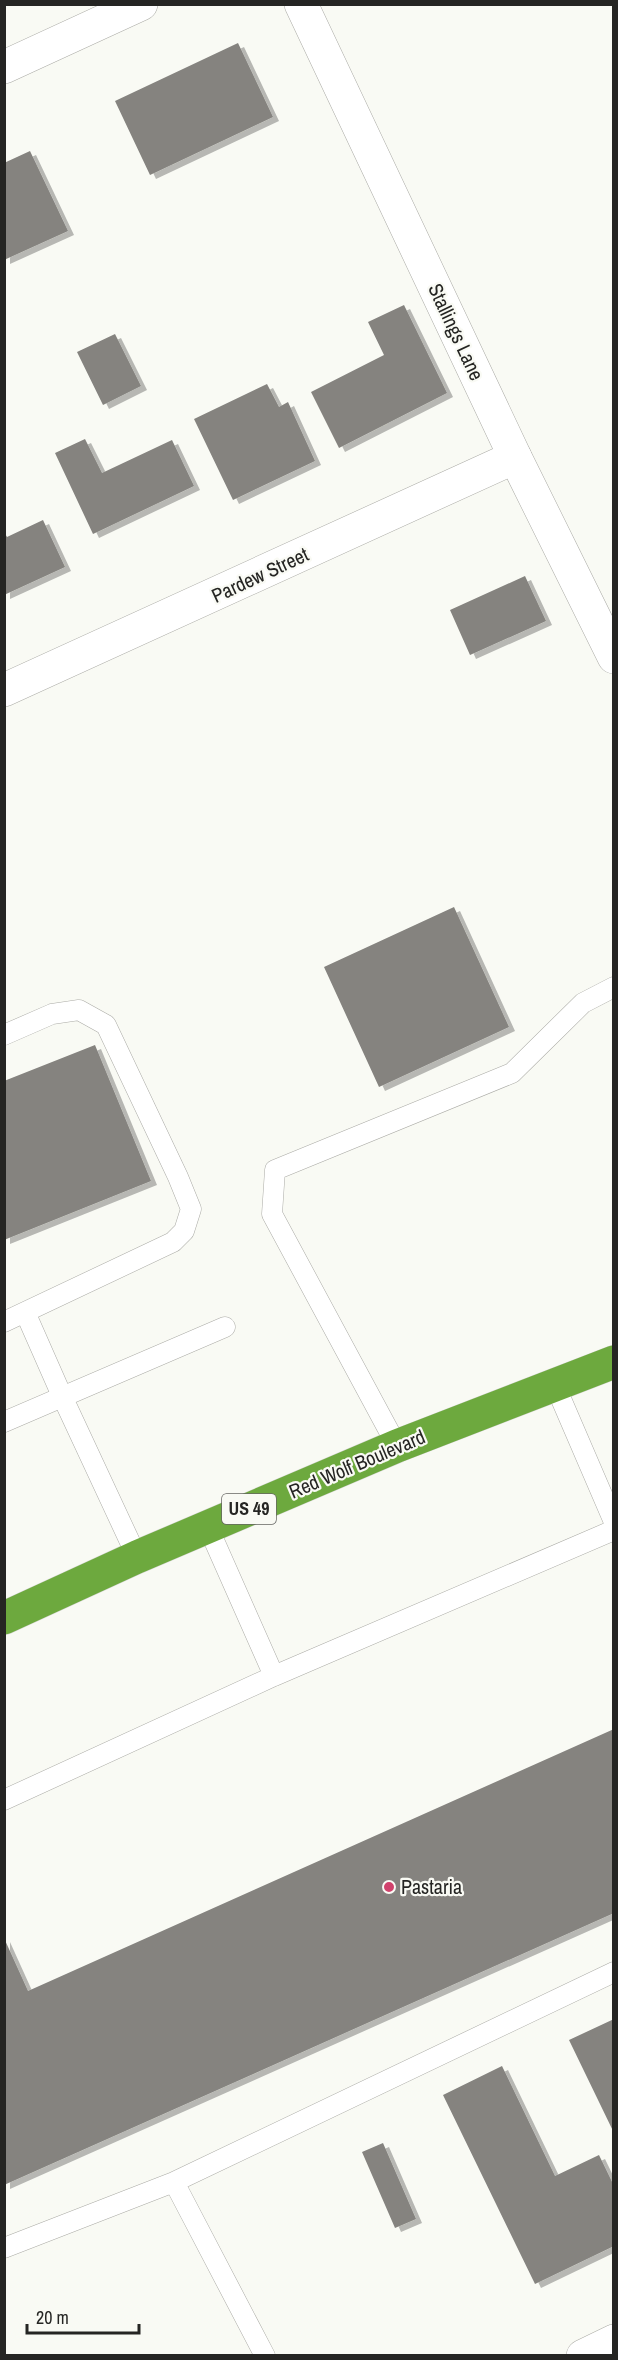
<svg xmlns="http://www.w3.org/2000/svg" width="618" height="2360" font-family="'Archivo Narrow',sans-serif">
	<style>
		.building { fill: #85837f; filter: url(#shadow) }
		.lines { fill: none; stroke-linecap: round; stroke-linejoin: round }
		.lane-casing { stroke: #ababa6; stroke-width: 21 }
		.street-casing { stroke: #ababa6; stroke-width: 34 }
		.secondary-casing { stroke: #ababa6; stroke-width: 34 }
		.highway-casing { stroke: #d8d8d7; stroke-width: 34 }
		.lane { stroke: #fff; stroke-width: 20 }
		.street { stroke: #fff; stroke-width: 33 }
		.secondary { stroke: #fff; stroke-width: 33 }
		.highway { stroke: #6da93e; stroke-width: 33 }
		.poi-dot { fill: #d0426c; stroke: #f9faf4; stroke-width: 2 }
		.labels { text-anchor: middle; stroke-width: 4.5; stroke-linejoin: round; paint-order: stroke }
		.shield { fill: #f9faf4; stroke: #656562; stroke-width: 1.5 }
		.shield-label { font-size: 18px; font-weight: bold; fill: #252523 }
		.street-label { font-size: 20px; fill: #252523; stroke: #f9faf4 }
		.poi-label { font-size: 20px; fill: #252523; stroke: #f9faf4; text-anchor: start }
	</style>
	<defs>
		<filter id="shadow"><feDropShadow dx="6" dy="4" stdDeviation="0" flood-color="#0004"/></filter>
	</defs>
	<rect width="100%" height="100%" fill="#f9faf4"/>
	<path class="building" d="M238 43 273 117 150 175 115 101Z
		M30 151 68 231 4 260V163Z
		M404 305 447 393 339 448 311 392 384 355 368 322Z
		M115 334 141 386 103 405 77 352Z
		M267 384 279 407 288 402 315 461 233 500 194 419Z
		M85 439 102 473 172 440 194 486 93 534 55 453Z
		M43 520 65 567 4 595V532L7 537Z
		M525 576 546 621 470 655 450 610Z
		M454 907 509 1027 379 1087 324 967Z
		M95 1045 151 1181 4 1240V1081Z
		M614 1729V1913L4 2185V1938L28 1991Z
		M614 2019V2133L569 2040Z
		M502 2066 555 2176 599 2155 614 2186V2246L535 2284 443 2095Z
		M383 2143 416 2219 395 2228 362 2152Z"/>
	<g class="lines">
		<defs>
			<path id="lane" d="M4 1035 52 1014 79 1010 106 1025 178 1177 191 1209 184 1231 173 1242 4 1322
				M25 1312 62 1396 137 1557
				M555 1385 614 1522
				M4 1422 225 1327
				M397 1446 272 1214 275 1170 512 1073 583 1003 614 987
				M208 1527 274 1676
				M4 1800 274 1676 614 1530
				M4 2248 174 2182
				M265 2356 174 2182 614 1972"/>
			<path id="street" d="M4 67 141 4
				M4 690 515 457
				M583 2356 614 2341"/>
			<path id="secondary" d="M301 4 515 457 614 657"/>
			<path id="highway" d="M4 1618 137 1557 397 1446 614 1362"/>
		</defs>
		<use href="#lane" class="lane-casing"/>
		<use href="#street" class="street-casing"/>
		<use href="#secondary" class="secondary-casing"/>
		<use href="#highway" class="highway-casing"/>
		<use href="#lane" class="lane"/>
		<use href="#street" class="street"/>
		<use href="#secondary" class="secondary"/>
		<use href="#highway" class="highway"/>
	</g>
	<circle class="poi-dot" cx="389" cy="1887" r="6"/>
	<g class="labels">
		<rect class="shield" x="222" y="1494" width="54" height="30" rx="4.5"/>
		<g class="shield-label">
			<text x="249" y="1515">US 49</text>
		</g>
		<g class="street-label">
			<text transform="translate(456 332) rotate(65)" y="7">Stallings Lane</text>
			<text transform="translate(260 575) rotate(-25)" y="7">Pardew Street</text>
			<text transform="translate(357 1464) rotate(-23)" y="7">Red Wolf Boulevard</text>
		</g>
		<g class="poi-label">
			<text x="401" y="1894">Pastaria</text>
		</g>
	</g>
	<rect width="618" height="2360" fill="none" stroke="#252523" stroke-width="12"/>
	<path d="M27 2324v9h112v-9" fill="none" stroke="#252523" stroke-width="3"/>
	<text x="36" y="2324" font-size="18" fill="#252523" stroke="#f9faf4" stroke-width="4.5" paint-order="stroke">20 m</text>
</svg>
